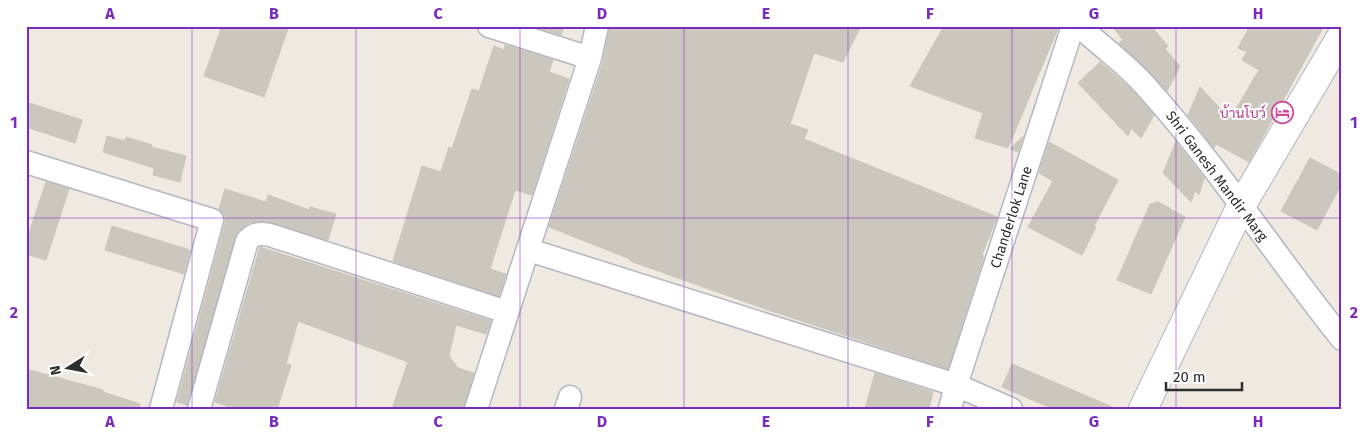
<svg xmlns="http://www.w3.org/2000/svg" width="1368" height="435" font-family="'Fira Sans',Sarabun,sans-serif">
	<style>
		.building { fill: #cbc7bf; stroke: #cbc5ba }
		.lines { fill: none; stroke-linecap: round; stroke-linejoin: round }
		.street-casing { stroke: #b4b7c1; stroke-width: 25 }
		.secondary-casing { stroke: #b4b7c1; stroke-width: 30 }
		.street { stroke: #fff; stroke-width: 22 }
		.secondary { stroke: #fff; stroke-width: 28 }
		.grid { fill: none; stroke: #7b2cbf; stroke-width: 1; stroke-opacity: 0.55 }
		.labels { text-anchor: middle; stroke-width: 4; stroke-linejoin: round; paint-order: stroke }
		.hotel-label { font-size: 14px; fill: #b23c85; stroke: #fff; text-anchor: end }
		.street-label { font-size: 14px; fill: #2e2e2e; stroke: #fff }
		.neatline { fill: none; stroke: #7b2cbf; stroke-width: 2 }
		.grid-label { font-size: 16px; text-anchor: middle; font-weight: bold; fill: #7b2cbf }
	</style>
	<rect width="100%" height="100%" fill="#efe9e1"/>
	<path class="building" d="M222 26H289L264 97 204 76Z
		M533 26H564L561 35Z
		M610 26H861L843 62 814 53 790 124 808 130 804 139 997 217 982 255 984 256 948 369 768 310 630 261V259L549 227 603 62Z
		M944 26H1059L1008 148 975 138 983 113 910 86Z
		M1112 26H1151L1168 46 1165 49 1180 66 1167 91 1119 43 1123 40Z
		M1250 26H1324L1249 162 1216 144 1214 148 1188 115 1200 87 1230 119 1259 70 1242 60 1247 52 1238 48Z
		M505 45 553 60 549 72 569 79 532 195 515 190 490 269 506 274 499 296 393 261 422 166 441 172 449 147 452 149 472 89 479 91 494 46 504 50Z
		M1100 62 1132 90 1154 115 1141 138 1131 128 1128 136 1078 83Z
		M26 102 82 120 75 143 26 127Z
		M107 136 125 141 126 137 152 145 151 147 186 156 180 182 153 175 154 168 103 152Z
		M1023 136 1018 152 1010 149Z
		M1049 142 1118 180 1094 226 1096 227 1082 255 1028 227 1053 181 1039 173Z
		M1176 142 1204 178 1199 195 1195 191 1191 202 1163 173Z
		M1310 158 1342 175V183L1317 230 1281 211Z
		M46 182 69 189 46 260 26 254V242Z
		M225 189 266 202 268 195 309 210 310 207 336 214 328 240 265 221 249 223 237 232 187 405 177 402 225 223V216L219 209Z
		M1158 202 1185 217 1151 294 1117 280 1150 204Z
		M112 226 190 250 184 274 105 250Z
		M260 247 491 321 486 334 456 325 449 356 458 368 474 373 463 409H392L408 362 298 321 286 364 291 365 277 409H236L215 402Z
		M1012 364 1117 409H1053L1002 387Z
		M26 369 103 390V392L140 404 139 409H26Z
		M875 373 933 392 929 409H865Z"/>
	<g class="lines">
		<defs>
			<path id="street" d="M489 26 590 58
				M1079 26C1102 47 1129 66 1149 90 1219 168 1276 257 1342 339
				M26 162 212 220 161 409
				M529 250 956 385 1011 409
				M199 409 247 241C254 233 260 233 270 235L507 312
				M476 409 590 58 597 26
				M566 409 570 397
				M950 409 956 385 1073 26"/>
			<path id="secondary" d="M1143 409 1241 206 1342 35"/>
		</defs>
		<use href="#street" class="street-casing"/>
		<use href="#secondary" class="secondary-casing"/>
		<use href="#street" class="street"/>
		<use href="#secondary" class="secondary"/>
	</g>
	<path class="grid" d="M192 26V409M356 26V409M520 26V409M684 26V409M848 26V409M1012 26V409M1176 26V409M26 218H1342"/>
	<defs>
		<symbol id="hotel-ring" viewBox="-11 -11 22 22"><circle r="9.5" fill="#fff" stroke="#d1479c" stroke-width="1.5"/><path d="M-6-4.5h1.5V1H6V5H4.5V3h-9V5H-6ZM-4 0a1.8 1.8 0 1 1 3.6 0ZM.5 0V-2.5h3Q6-2.5 6 0Z" fill="#d1479c"/></symbol>
	</defs>
	<g fill-rule="evenodd">
		<use href="#hotel-ring" x="1270" y="100" width="25" height="25"/>
	</g>
	<g class="labels">
		<g class="hotel-label">
			<text x="1266" y="118">บ้านโบว์</text>
		</g>
		<g class="street-label">
			<text transform="translate(1217 176) rotate(53)" y="5">Shri Ganesh Mandir Marg</text>
			<text transform="translate(1011 217) rotate(-72)" y="5">Chanderlok Lane</text>
		</g>
	</g>
	<rect width="1368" height="435" fill="none" stroke="#ffffff" stroke-width="55"/>
	<g transform="translate(68 368) rotate(259)" stroke="#ffffff" stroke-width="4" paint-order="stroke">
	<path d="M0-4L9 19L0 12L-9 19Z" fill="#2e2e2e"/>
	<text y="-8" font-size="14" font-weight="bold" text-anchor="middle" fill="#2e2e2e">N</text>
	</g>
	<path d="M1166 382v8h76v-8" fill="none" stroke="#2e2e2e" stroke-width="2.5"/>
	<text x="1173" y="382" font-size="15" fill="#2e2e2e" stroke="#ffffff" stroke-width="4" paint-order="stroke">20 m</text>
	<rect x="28" y="28" width="1312" height="380" class="neatline"/>
	<g class="grid-label">
		<text x="110" y="19">A</text>
		<text x="274" y="19">B</text>
		<text x="438" y="19">C</text>
		<text x="602" y="19">D</text>
		<text x="766" y="19">E</text>
		<text x="930" y="19">F</text>
		<text x="1094" y="19">G</text>
		<text x="1258" y="19">H</text>
		<text x="14" y="128">1</text>
		<text x="1354" y="128">1</text>
		<text x="14" y="318">2</text>
		<text x="1354" y="318">2</text>
		<text x="110" y="427">A</text>
		<text x="274" y="427">B</text>
		<text x="438" y="427">C</text>
		<text x="602" y="427">D</text>
		<text x="766" y="427">E</text>
		<text x="930" y="427">F</text>
		<text x="1094" y="427">G</text>
		<text x="1258" y="427">H</text>
	</g>
</svg>
